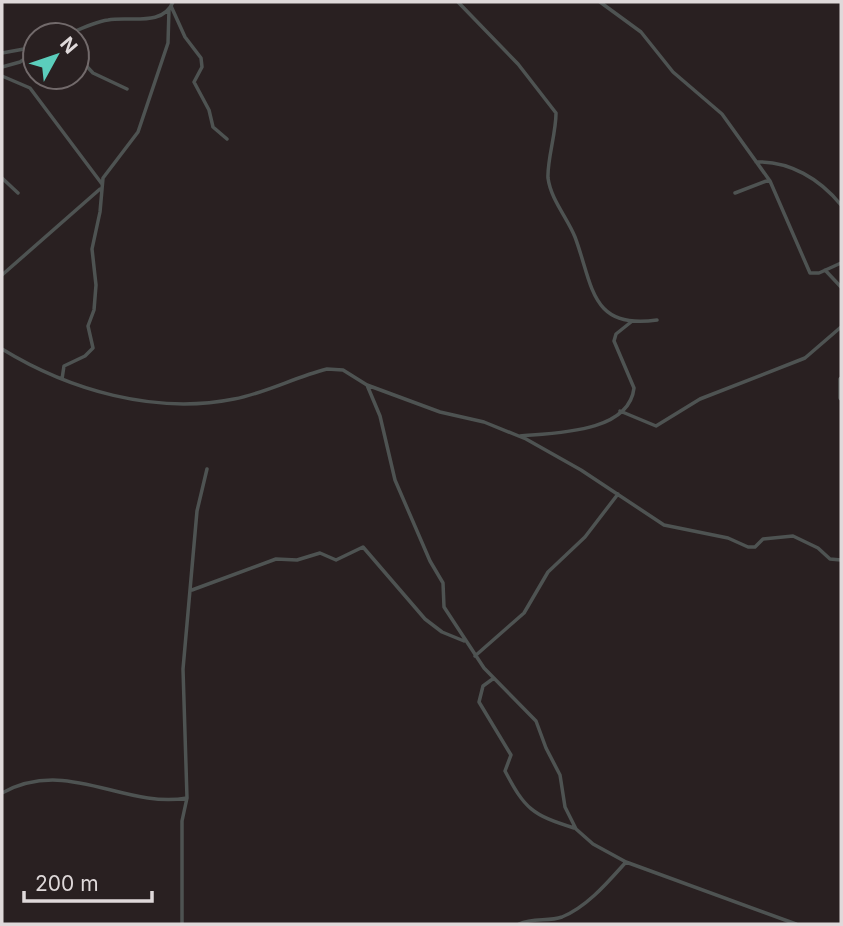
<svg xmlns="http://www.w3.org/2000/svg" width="843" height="926" font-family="Inter,sans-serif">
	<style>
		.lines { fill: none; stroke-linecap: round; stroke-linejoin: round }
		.street { stroke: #4e5352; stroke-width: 3.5 }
		.secondary { stroke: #676e6d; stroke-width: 5 }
	</style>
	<rect width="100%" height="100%" fill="#292021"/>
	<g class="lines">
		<path class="street" d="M458 2 518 64 556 113C556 134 547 160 548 178 551 200 567 217 575 237 593 285 590 330 657 320
			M600 2 641 32 673 72 722 114 770 181 810 273H819L841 263
			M171 6 185 37 201 58 202 67 194 82 209 110 213 127 227 139
			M67 35C80 29 94 22 108 20 129 16 163 27 173 2
			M2 53 35 47
			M77 56 93 73 127 89
			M2 67 20 62 35 52
			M2 76 30 88 102 184
			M756 162C790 161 820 179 841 205
			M2 178 18 193
			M735 193 769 180
			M825 270 841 287
			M2 275 100 189
			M2 349C69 390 155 415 234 399 266 393 295 377 327 369L343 370 367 385 440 412 484 422 526 439 581 470 664 525 728 538 748 547H755L763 539 793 536 818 548 830 559 841 560
			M62 379 64 366 85 356 93 348 88 326 94 310 96 285 92 249 100 212 103 178 138 132 168 43 169 9
			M367 385 380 416 395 480 430 561 443 583 444 607 484 668 536 721 546 748 560 775 565 807 576 829 593 844 626 862 796 924
			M620 411 656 426 700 399 805 358 841 327
			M520 436C554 433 629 433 634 388L614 341 616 334 631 322
			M192 590 276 559 297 560 320 553 336 560 363 547 425 619 442 632 464 641
			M475 656 524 613 548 572 585 537 618 494
			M494 678 483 686 479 702 511 755 505 771C525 809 532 815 574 828
			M2 793C68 757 123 809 187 798
			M182 924V821L187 798 183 669 197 511 207 469
			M519 924C533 917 548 922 562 917 587 907 608 882 626 862"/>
		<path class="secondary" d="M841 379V398"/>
	</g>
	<rect width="843" height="926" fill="none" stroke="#dfd9da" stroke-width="7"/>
	<g transform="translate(56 56) rotate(50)"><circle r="33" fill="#292021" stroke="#726a6b" stroke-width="2"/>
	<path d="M0-5L12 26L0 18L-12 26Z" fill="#5bcebc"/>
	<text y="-10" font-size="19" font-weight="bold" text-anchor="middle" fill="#dfd9da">N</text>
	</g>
	<path d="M24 891v10h128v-10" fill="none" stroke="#dfd9da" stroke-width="3.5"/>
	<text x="35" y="891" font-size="21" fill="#dfd9da" stroke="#292021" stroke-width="5" paint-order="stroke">200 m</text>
</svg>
